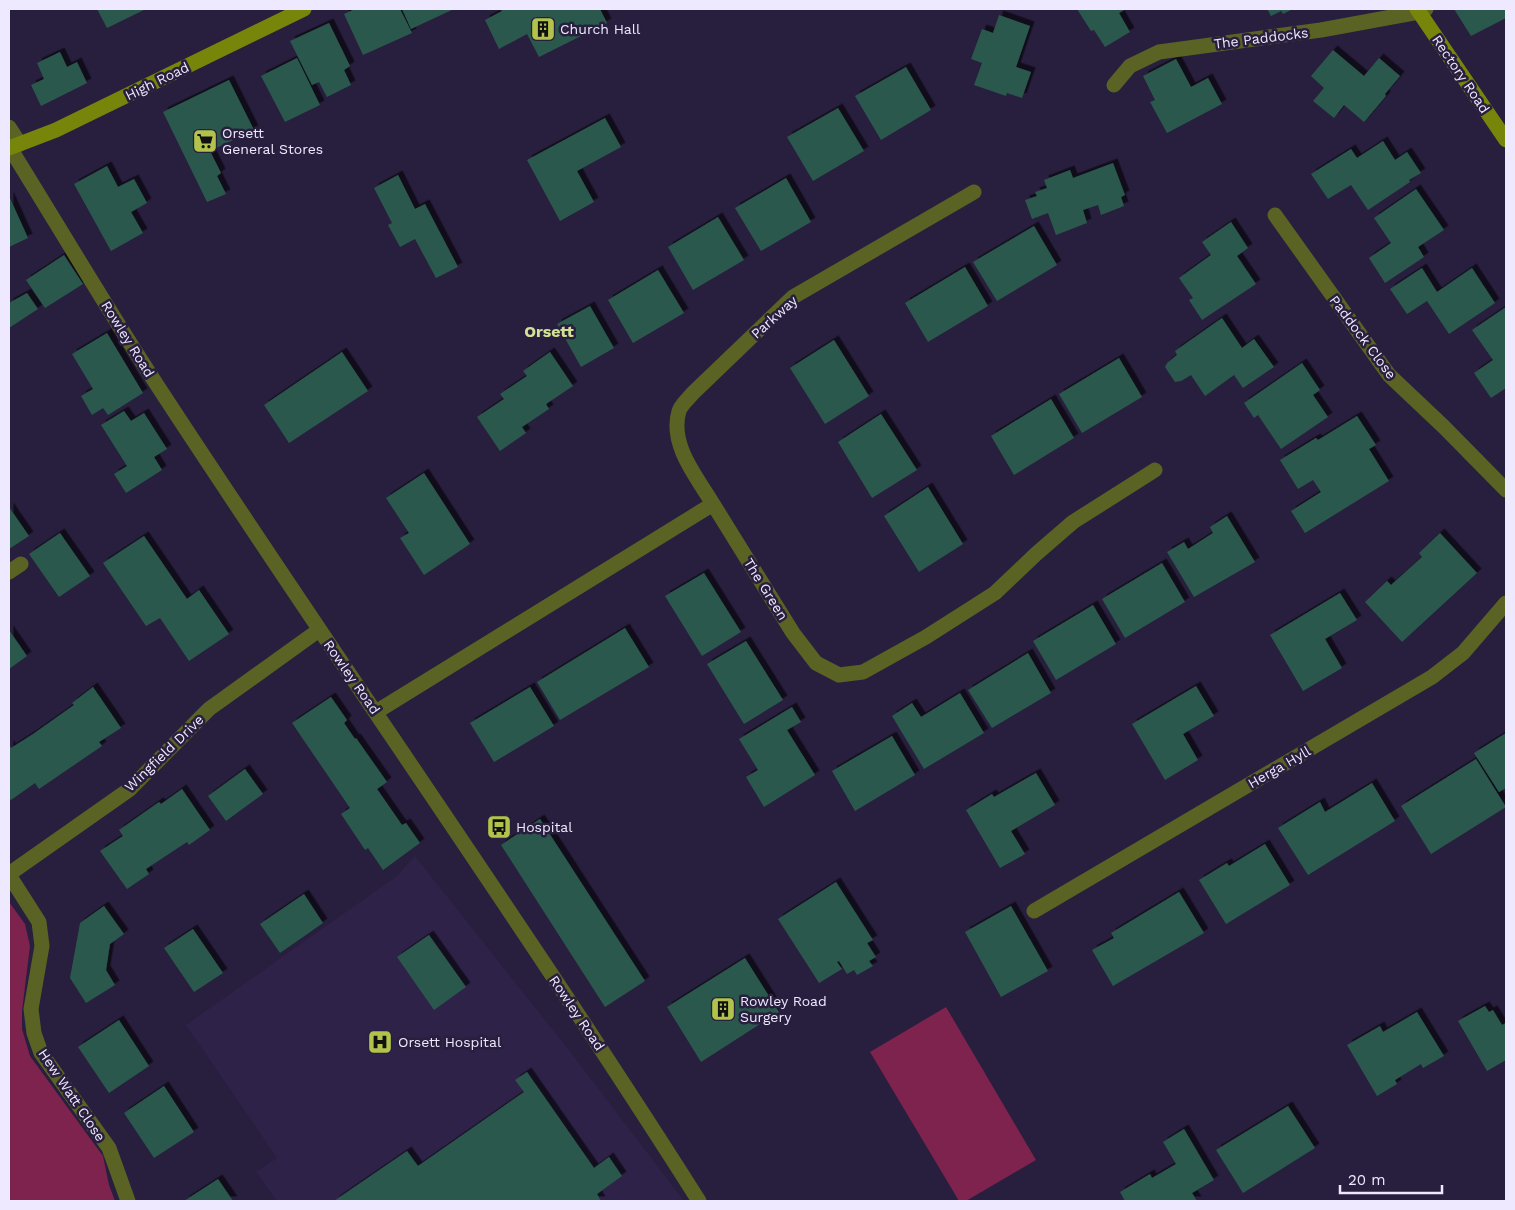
<svg xmlns="http://www.w3.org/2000/svg" width="1515" height="1210" font-family="'Work Sans',sans-serif">
	<style>
		.built { fill: #2f2249 }
		.park { fill: #7e234d }
		.building { fill: #2b584d; filter: url(#shadow) }
		.lines { fill: none; stroke-linecap: round; stroke-linejoin: round }
		.street { stroke: #5a6323; stroke-width: 15 }
		.secondary { stroke: #77850a; stroke-width: 15 }
		.labels { text-anchor: middle; stroke-width: 5; stroke-linejoin: round; paint-order: stroke }
		.poi-label { font-size: 14px; fill: #eee9fe; stroke: #281e3e; text-anchor: start }
		.street-label { font-size: 14px; fill: #eee9fe; stroke: #281e3e }
		.quarter-label { font-size: 16px; font-weight: bold; fill: #d3e194; stroke: #281e3e }
	</style>
	<defs>
		<filter id="shadow"><feDropShadow dx="4.5" dy="-4.5" stdDeviation="0" flood-color="#0009"/></filter>
	</defs>
	<rect width="100%" height="100%" fill="#281e3e"/>
	<path class="built" d="M415 856 575 1058 684 1201H277L256 1172 277 1158 186 1025 397 876Z"/>
	<path class="park" d="M9 902 25 924 30 946 22 1011V1029L30 1056 103 1156 109 1185 115 1201H9Z
		M946 1007 1036 1160 966 1201H959L870 1052Z"/>
	<path class="building" d="M97 9H146L107 28Z
		M355 9H400L412 33 363 55 344 14Z
		M402 9H454L411 29Z
		M500 9H600L607 23 539 57 527 34 499 49 485 20 502 11Z
		M1077 9H1126L1119 13 1130 32 1105 47 1094 30 1091 31Z
		M1267 9H1293L1283 14 1281 11 1271 16Z
		M1454 9H1506V18L1471 36Z
		M999 15 1030 26 1016 67 1031 72 1022 98 1007 93 1006 96 974 85 982 63 971 59 982 29 993 33Z
		M329 23 350 66 344 70 351 85 327 97 319 82 312 85 290 41Z
		M1333 50 1364 76 1379 58 1400 76 1385 94 1386 96 1364 122 1344 105 1334 118 1313 101 1324 88 1311 76Z
		M60 52 67 67 77 62 87 83 41 106 31 85 44 79 37 63Z
		M297 58 320 105 285 122 261 76Z
		M1176 59 1191 87 1208 78 1222 104 1167 133 1150 102 1155 100 1143 76Z
		M906 67 931 110 881 140 855 96Z
		M229 80 254 130 210 151 221 173 217 176 226 194 207 202 163 112Z
		M838 108 864 151 813 181 787 137Z
		M605 118 621 147 577 171 594 202 560 221 527 160Z
		M1383 141 1395 160 1407 152 1421 173 1409 180 1410 182 1368 210 1351 185 1328 199 1311 174 1351 149 1357 158Z
		M1113 163 1125 195 1121 197 1124 206 1101 215 1098 205 1083 210 1087 223 1056 235 1048 213 1032 219 1025 200 1037 196 1035 192 1047 188 1044 180 1070 170 1073 178Z
		M107 166 118 187 134 179 147 203 131 212 143 233 111 251 74 184Z
		M398 175 415 209 425 204 458 267 436 278 415 239 400 247 388 225 392 223 374 188Z
		M786 178 811 222 761 251 735 208Z
		M1416 189 1444 230 1418 247 1424 257 1385 283 1369 258 1391 243 1374 218Z
		M9 196 28 238 9 247Z
		M718 217 744 260 693 290 668 247Z
		M1231 222 1248 248 1237 256 1256 284 1202 320 1189 300 1193 298 1179 278 1211 255 1202 242Z
		M1034 226 1057 265 997 301 973 262Z
		M64 255 83 284 45 308 26 280Z
		M965 267 988 306 928 342 905 303Z
		M1422 268 1437 292 1472 268 1495 303 1449 334 1427 301 1407 314 1390 289Z
		M658 270 684 313 633 343 608 300Z
		M27 293 38 309 9 328V303Z
		M590 306 614 348 581 367 557 324Z
		M1506 307V388L1491 398 1474 373 1493 360 1472 330Z
		M1222 318 1242 348 1254 339 1274 367 1243 388 1234 375 1205 396 1191 375 1181 381 1175 382 1165 367 1167 363 1177 355 1175 351Z
		M107 333 143 393 108 415 103 408 92 415 81 396 93 389 72 354Z
		M834 340 869 396 825 424 790 368Z
		M342 352 368 391 289 443 264 405Z
		M550 352 573 386 546 404 549 409 522 427 526 433 500 451 477 417 504 399 500 394 527 376 523 371Z
		M1119 358 1142 397 1082 433 1059 394Z
		M1302 363 1320 390 1313 395 1328 417 1281 449 1258 415 1254 418 1244 403Z
		M1051 399 1074 438 1014 475 991 436Z
		M124 411 131 421 144 413 167 449 154 457 162 470 126 493 114 474 127 466 101 425Z
		M881 414 917 470 872 498 838 442Z
		M1357 416 1376 445 1369 449 1389 481 1305 533 1291 511 1321 492 1313 480 1298 489 1280 460 1316 438 1318 440Z
		M424 473 470 544 424 575 400 538 409 533 386 498Z
		M928 487 963 544 919 572 884 516Z
		M9 507 29 536 9 549Z
		M1227 516 1255 562 1194 597 1167 552 1184 542 1188 549 1213 533 1210 527Z
		M60 533 90 576 59 597 29 554Z
		M1440 533 1477 573 1402 642 1365 602 1387 581 1391 585 1422 557 1419 553Z
		M144 536 187 599 199 590 229 634 189 661 160 618 146 626 103 563Z
		M1162 563 1185 602 1125 638 1102 599Z
		M704 573 741 632 702 656 665 596Z
		M1340 593 1357 620 1325 639 1342 668 1303 691 1270 635Z
		M1093 605 1116 644 1056 680 1033 641Z
		M625 628 649 667 560 720 537 682Z
		M9 630 27 656 9 669Z
		M746 641 783 700 744 724 707 664Z
		M1028 653 1051 693 992 728 968 690Z
		M1196 686 1214 716 1183 734 1198 760 1165 780 1132 724Z
		M93 687 121 728 99 742 102 746 39 789 35 783 11 800 9 798V744L11 748 33 734 74 705 72 703Z
		M530 687 554 726 494 762 470 723Z
		M960 693 984 733 924 769 892 716 912 703 921 717Z
		M331 697 347 720 344 723 355 739 356 738 387 782 377 789 402 825 406 823 420 843 383 870 368 848 365 850 341 814 350 808 292 723Z
		M792 707 801 722 787 730 815 775 764 807 746 777 758 770 739 739Z
		M1506 733V788L1499 792 1474 753Z
		M892 736 915 775 855 811 832 771Z
		M1476 759 1506 807 1431 854 1401 806Z
		M245 769 263 794 226 821 208 796Z
		M1036 773 1055 805 1011 831 1025 854 1000 868 966 810 992 794 994 797Z
		M1372 783 1395 821 1308 875 1278 828 1320 802 1325 812Z
		M182 789 210 830 189 845 187 842 146 869 149 874 127 889 100 851 123 836 119 830 159 802 161 804Z
		M540 819 645 981 605 1007 501 845Z
		M1265 844 1290 885 1226 924 1199 880 1227 863 1229 866Z
		M836 882 873 940 867 943 876 957 869 961 873 966 857 975 854 970 847 974 839 961 837 962 842 969 819 983 778 919Z
		M1179 892 1204 933 1113 986 1092 950 1114 938 1111 933Z
		M304 894 323 923 280 953 260 924Z
		M104 906 124 934 110 944 106 970 115 985 86 1003 70 978 80 923Z
		M1011 906 1048 971 1001 997 965 932Z
		M193 929 223 973 194 992 164 948Z
		M429 935 466 987 434 1010 397 957Z
		M745 958 779 1012 701 1062 667 1007Z
		M1485 1006 1489 1012 1493 1010 1502 1025 1506 1023V1060L1487 1071 1458 1021Z
		M1417 1012 1444 1056 1423 1068 1421 1064 1395 1080 1397 1084 1377 1096 1347 1045 1380 1026 1383 1032Z
		M119 1020 149 1066 109 1093 78 1047Z
		M527 1072 594 1168 609 1157 622 1176 597 1194 601 1201H334L407 1151 418 1166 524 1092 515 1080Z
		M164 1086 194 1132 154 1158 124 1113Z
		M1288 1106 1315 1148 1243 1193 1216 1150Z
		M1184 1129 1214 1180 1192 1193 1197 1201H1125L1120 1192 1150 1174 1152 1178 1176 1164 1163 1142Z
		M218 1179 233 1201H184Z"/>
	<g class="lines">
		<path class="street" d="M1114 85 1130 66 1159 52 1321 30 1419 12 1426 9
			M9 127 20 144
			M10 148C59 227 106 307 157 385 335 658 524 925 699 1201
			M1275 215 1389 375 1444 427 1506 490
			M713 504C697 477 669 445 679 411 681 405 689 398 693 393L793 297 974 192
			M9 572 21 564
			M376 712 713 504 793 633 816 663 839 675 863 672 926 637 995 593 1036 554 1073 522 1155 470
			M9 874 130 789 209 709 319 630
			M9 875 39 922 42 946 31 1009 34 1033 41 1053 109 1148 128 1201
			M1034 911 1432 677 1463 653 1506 603"/>
		<path class="secondary" d="M1417 9 1506 140
			M9 148 56 130 304 9"/>
	</g>
	<defs>
		<symbol id="building-square" viewBox="-11 -11 22 22"><rect x="-9" y="-9" width="18" height="18" rx="4" fill="#b2c34c" stroke="#281e3e"/><path d="M-4-6H4V6H1V3H-1V6H-4ZM-2.5-4.3h1.7v1.8h-1.7ZM.8-4.3h1.7v1.8H.8ZM-2.5-1h1.7V.8h-1.7ZM.8-1h1.7V.8H.8Z" fill="#111"/></symbol>
		<symbol id="supermarket-square" viewBox="-11 -11 22 22"><rect x="-9" y="-9" width="18" height="18" rx="4" fill="#b2c34c" stroke="#281e3e"/><path d="M-6-5.5h2.5l.6 2H6L4.5 2H-2.5L-4.4-4H-6ZM-1.5 3.2a1.3 1.3 0 1 0 .1 0ZM3 3.2a1.3 1.3 0 1 0 .1 0Z" fill="#111"/></symbol>
		<symbol id="bus-square" viewBox="-11 -11 22 22"><rect x="-9" y="-9" width="18" height="18" rx="4" fill="#b2c34c" stroke="#281e3e"/><path d="M-5-6H5V4H4V6H2V4H-2V6H-4V4H-5ZM-3.5-4V0h7V-4ZM-3.5 1.2v1.5H-2V1.2ZM2 1.2v1.5H3.5V1.2Z" fill="#111"/></symbol>
		<symbol id="hospital-square" viewBox="-11 -11 22 22"><rect x="-9" y="-9" width="18" height="18" rx="4" fill="#b2c34c" stroke="#281e3e"/><path d="M-5-5h3v3.5h4V-5h3V5h-3V1.5h-4V5h-3Z" fill="#111"/></symbol>
	</defs>
	<g fill-rule="evenodd">
		<use href="#building-square" x="529" y="15" width="28" height="28"/>
		<use href="#supermarket-square" x="191" y="127" width="28" height="28"/>
		<use href="#bus-square" x="485" y="813" width="28" height="28"/>
		<use href="#building-square" x="709" y="995" width="28" height="28"/>
		<use href="#hospital-square" x="366" y="1028" width="28" height="28"/>
	</g>
	<g class="labels">
		<g class="poi-label">
			<text x="560" y="34">Church Hall</text>
			<text x="222" y="138">Orsett<tspan x="222" dy="16">General Stores</tspan></text>
			<text x="516" y="832">Hospital</text>
			<text x="740" y="1006">Rowley Road<tspan x="740" dy="16">Surgery</tspan></text>
			<text x="398" y="1047">Orsett Hospital</text>
		</g>
		<g class="street-label">
			<text transform="translate(1261 38) rotate(-7)" y="5">The Paddocks</text>
			<text transform="translate(1461 74) rotate(56)" y="5">Rectory Road</text>
			<text transform="translate(157 81) rotate(-26)" y="5">High Road</text>
			<text transform="translate(774 317) rotate(-42)" y="5">Parkway</text>
			<text transform="translate(1363 337) rotate(53)" y="5">Paddock Close</text>
			<text transform="translate(128 339) rotate(58)" y="5">Rowley Road</text>
			<text transform="translate(766 589) rotate(58)" y="5">The Green</text>
			<text transform="translate(352 677) rotate(55)" y="5">Rowley Road</text>
			<text transform="translate(164 753) rotate(-44)" y="5">Wingfield Drive</text>
			<text transform="translate(1279 767) rotate(-30)" y="5">Herga Hyll</text>
			<text transform="translate(577 1013) rotate(56)" y="5">Rowley Road</text>
			<text transform="translate(72 1095) rotate(56)" y="5">Hew Watt Close</text>
		</g>
		<g class="quarter-label">
			<text x="549" y="337">Orsett</text>
		</g>
	</g>
	<rect width="1515" height="1210" fill="none" stroke="#eee9fe" stroke-width="20"/>
	<path d="M1340 1185v8h102v-8" fill="none" stroke="#eee9fe" stroke-width="2.5"/>
	<text x="1348" y="1185" font-size="15" fill="#eee9fe" stroke="#281e3e" stroke-width="4" paint-order="stroke">20 m</text>
</svg>
